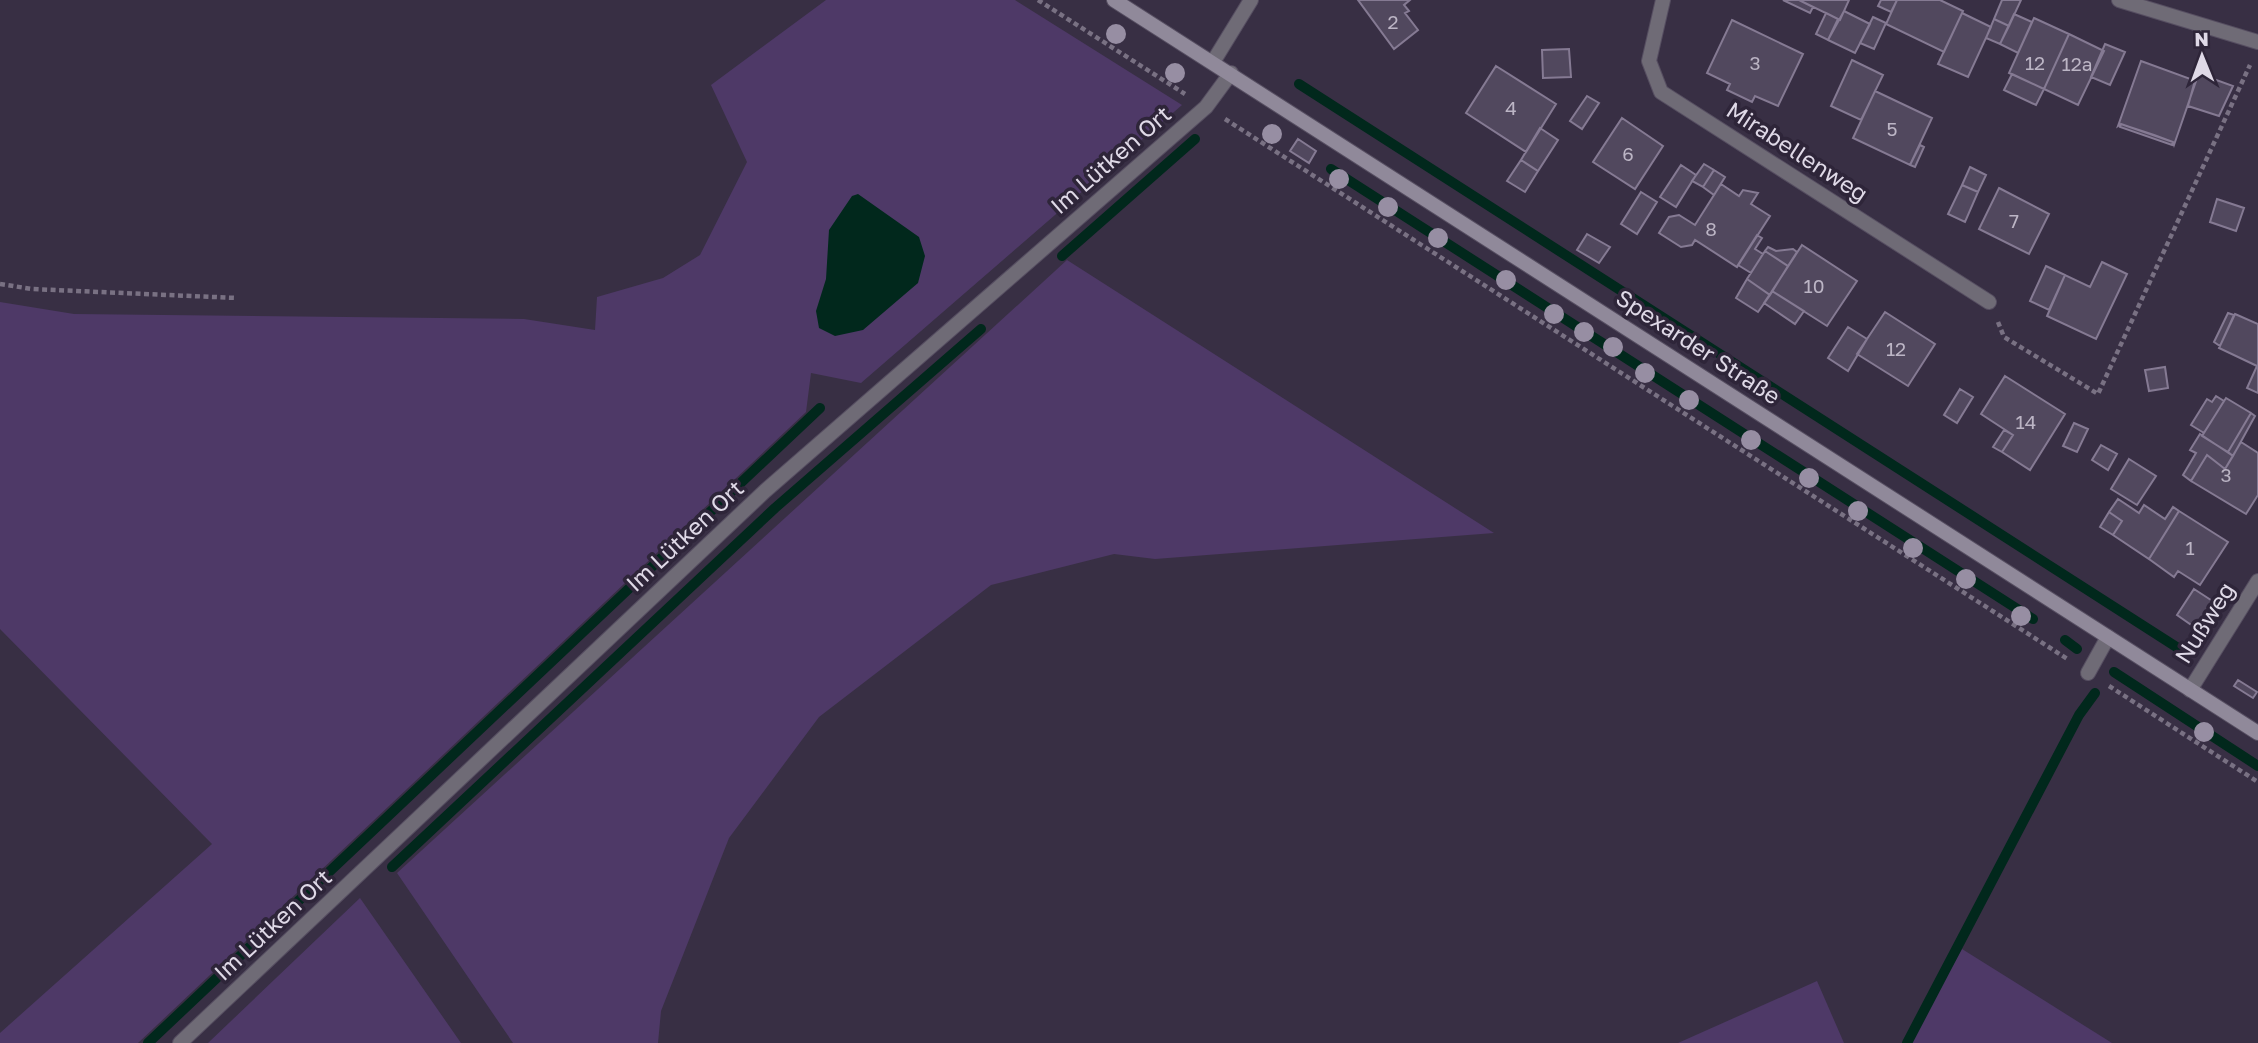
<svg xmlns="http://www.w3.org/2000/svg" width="2258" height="1043" font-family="'Golos Text',sans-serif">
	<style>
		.green { fill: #4e3967 }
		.water { fill: #01281c }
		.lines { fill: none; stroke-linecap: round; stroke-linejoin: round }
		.stream { stroke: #01281c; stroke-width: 10 }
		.building { fill: #51485e; stroke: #857a93; stroke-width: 2 }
		.service-casing { stroke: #564e61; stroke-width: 16 }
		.minor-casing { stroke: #564e61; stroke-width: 16 }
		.secondary-casing { stroke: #564e61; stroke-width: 16 }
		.path { stroke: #797183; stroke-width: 4.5; stroke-dasharray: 5 3.5; stroke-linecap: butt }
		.service { stroke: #6f6b76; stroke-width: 14 }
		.minor { stroke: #6f6b76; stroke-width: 14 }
		.secondary { stroke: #90899a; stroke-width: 14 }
		.tree { fill: #978ea3 }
		.labels { text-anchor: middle; stroke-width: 7; stroke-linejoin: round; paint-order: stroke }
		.number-label { font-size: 19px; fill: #bcb5c5 }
		.street-label { font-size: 23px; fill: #dfd9e7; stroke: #2e2539 }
	</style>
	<rect width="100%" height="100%" fill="#382f44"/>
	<path class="green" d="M826 0H1015L1182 105 861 383 811 373 806 412 138 1043H0V1033L212 844 0 629V302L74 314 524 319 595 330 597 297 663 278 700 255 747 162 711 85Z
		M1067 260 1494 533 1155 559 1114 554 991 585 819 717 729 838 661 1011 658 1043H513L397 873Z
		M360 898 461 1043H208Z
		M1962 949 2112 1043H1909Z
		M1817 981 1844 1043H1678Z"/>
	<path class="water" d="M858 194 919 237 925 256 918 283 863 330 835 336 819 328 816 311 826 279 829 230 852 196Z"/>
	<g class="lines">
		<path class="stream" d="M1299 84 2178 648
			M1331 169 2033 619
			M1062 256 1195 139
			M2065 640 2077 649
			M2114 672 2258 766
			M392 867 775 508 981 329
			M148 1043 820 408
			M1907 1043 2079 715 2095 693"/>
	</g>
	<path class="building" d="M1358 0H1410L1404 5 1409 11 1405 13 1418 30 1394 49Z
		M1783 0H1799L1813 7 1810 13Z
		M1799 0H1849L1840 20Z
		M1881 0H1897L1891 12 1878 6Z
		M1897 0H1940L1963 11 1944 52 1886 24Z
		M2002 0H2021L2009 26 1994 19Z
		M1844 11 1870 24 1855 53 1828 40Z
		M1826 13 1838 19 1828 40 1816 34Z
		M1962 13 1991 27 1968 77 1938 64Z
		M2014 14 2032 22 2018 53 2000 44Z
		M1873 17 1886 23 1874 49 1860 43Z
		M2034 18 2069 34 2044 89 2009 73Z
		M1994 19 2009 26 2000 44 1986 38Z
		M1732 20 1803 54 1778 106 1755 96 1752 102 1727 90 1730 84 1707 73Z
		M2069 34 2104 51 2078 105 2044 89Z
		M2105 44 2125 52 2110 85 2091 77Z
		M1569 49 1571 77 1543 78 1542 50Z
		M1852 60 1883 75 1861 120 1831 106Z
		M2141 61 2196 81 2174 145 2173 142 2154 135 2121 124 2118 126Z
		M1496 66 1556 104 1526 152 1466 113Z
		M2197 73 2233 86 2219 116 2188 106Z
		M2012 74 2044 89 2036 105 2004 90Z
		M1875 91 1932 118 1910 165 1853 138Z
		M1587 96 1599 103 1582 129 1570 121Z
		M1622 118 1663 146 1635 189 1593 162Z
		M2121 124 2173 142 2172 145 2120 127Z
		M1540 128 1558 140 1538 171 1521 160Z
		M1298 139 1316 151 1309 163 1290 151Z
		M1920 145 1924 147 1915 167 1910 165Z
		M1521 160 1538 171 1525 192 1507 181Z
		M1704 164 1714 170 1703 187 1692 181Z
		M1681 165 1696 175 1676 207 1660 197Z
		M1970 167 1986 175 1978 192 1962 185Z
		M1714 170 1725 177 1714 195 1703 187Z
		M1721 184 1739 196 1743 190 1758 193 1751 204 1770 216 1737 267 1695 240 1692 245 1681 247 1659 233 1669 217 1679 215 1695 225Z
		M1962 185 1978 192 1965 222 1948 214Z
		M1999 188 2049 214 2029 254 1979 229Z
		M1641 192 1657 202 1637 234 1621 224Z
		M2217 199 2244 208 2236 231 2210 222Z
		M1587 234 1610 247 1599 263 1577 250Z
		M1757 235 1762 238 1755 249 1763 254 1751 273 1738 265Z
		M1802 245 1857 281 1827 326 1772 291Z
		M1768 247 1776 251 1793 249 1797 252 1788 266 1765 251Z
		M1765 251 1788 266 1770 295 1747 279Z
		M2102 262 2127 274 2096 339 2047 316 2065 275 2090 287Z
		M2046 266 2065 275 2049 310 2030 301Z
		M1747 279 1770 295 1758 312 1736 298Z
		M1772 291 1804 311 1795 324 1764 303Z
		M1885 312 1935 344 1908 386 1857 354Z
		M2228 313 2234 315 2220 346 2214 342Z
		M2235 314 2258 324V393L2247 388 2257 366 2219 348Z
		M1848 327 1867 339 1848 371 1828 358Z
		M2165 367 2168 388 2149 391 2145 370Z
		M2005 376 2065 414 2030 470 2002 452 2013 435 1981 414Z
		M1960 389 1973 397 1957 423 1944 415Z
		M2216 396 2224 401 2204 433 2191 425 2207 399 2212 402Z
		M2226 398 2251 413 2228 452 2202 436Z
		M2251 413 2255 416 2233 456 2228 452Z
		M2074 423 2088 429 2077 452 2063 446Z
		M2004 430 2013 435 2002 452 1993 447Z
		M2200 434 2233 456 2225 469 2207 455 2191 481 2183 475 2196 453 2190 450Z
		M2241 442 2258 453V495L2246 514 2191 481 2207 455 2225 469Z
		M2101 445 2117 454 2108 470 2092 460Z
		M2129 459 2156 476 2137 505 2111 489Z
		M2118 499 2139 513 2144 505 2165 519 2173 507 2179 511 2149 559 2113 535 2122 521 2109 512Z
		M2179 511 2228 542 2200 585 2178 571 2174 577 2149 559Z
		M2109 512 2122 521 2113 535 2100 527Z
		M2194 589 2217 604 2200 631 2177 615Z
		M2238 680 2257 692 2253 698 2234 686Z"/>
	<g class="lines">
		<defs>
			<path id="service" d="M2088 673 2108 637"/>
			<path id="minor" d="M1663 0 1649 61 1661 92 1989 302
				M2119 0 2258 42
				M1213 62 1251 0
				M2190 690 2258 581
				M180 1043 765 491 1206 107 1231 73"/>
			<path id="secondary" d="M1114 0 2258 733"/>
		</defs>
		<use href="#service" class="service-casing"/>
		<use href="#minor" class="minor-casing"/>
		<use href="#secondary" class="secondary-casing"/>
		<path class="path" d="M1038 0 1185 94
			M1225 119 2069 660
			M0 284 32 289 237 298
			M1998 322 2004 337 2098 394 2250 65
			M2109 686 2258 782"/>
		<use href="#service" class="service"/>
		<use href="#minor" class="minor"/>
		<use href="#secondary" class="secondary"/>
	</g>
	<g class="tree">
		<circle cx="1116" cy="34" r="10"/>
		<circle cx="1175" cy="73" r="10"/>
		<circle cx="1272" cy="134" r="10"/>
		<circle cx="1339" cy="179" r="10"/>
		<circle cx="1388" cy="207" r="10"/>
		<circle cx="1438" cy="238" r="10"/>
		<circle cx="1506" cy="280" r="10"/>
		<circle cx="1554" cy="314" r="10"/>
		<circle cx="1584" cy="332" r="10"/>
		<circle cx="1613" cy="347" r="10"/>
		<circle cx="1645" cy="373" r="10"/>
		<circle cx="1689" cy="400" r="10"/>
		<circle cx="1751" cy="440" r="10"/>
		<circle cx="1809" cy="478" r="10"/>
		<circle cx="1858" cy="511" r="10"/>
		<circle cx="1913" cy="548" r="10"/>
		<circle cx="1966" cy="579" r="10"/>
		<circle cx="2021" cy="616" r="10"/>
		<circle cx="2204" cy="732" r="10"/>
	</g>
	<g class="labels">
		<g class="number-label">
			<text x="1393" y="29">2</text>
			<text x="1755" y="70">3</text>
			<text x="2035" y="70">12</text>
			<text x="2077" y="71">12a</text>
			<text x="1511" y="115">4</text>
			<text x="1892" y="136">5</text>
			<text x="1628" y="161">6</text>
			<text x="2014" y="228">7</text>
			<text x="1711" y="236">8</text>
			<text x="1814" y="293">10</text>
			<text x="1896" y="356">12</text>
			<text x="2026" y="429">14</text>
			<text x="2226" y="482">3</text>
			<text x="2190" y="555">1</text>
		</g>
		<g class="street-label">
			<text transform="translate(1797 152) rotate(33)" y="8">Mirabellenweg</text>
			<text transform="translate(1111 160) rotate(-41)" y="8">Im Lütken Ort</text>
			<text transform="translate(1698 347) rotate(33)" y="8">Spexarder Straße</text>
			<text transform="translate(685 536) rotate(-43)" y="8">Im Lütken Ort</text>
			<text transform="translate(2205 623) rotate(-58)" y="8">Nußweg</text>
			<text transform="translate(273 925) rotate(-43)" y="8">Im Lütken Ort</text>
		</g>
	</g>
	<g transform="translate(2202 56) rotate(359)" stroke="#2e2539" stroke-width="5" paint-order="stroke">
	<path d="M0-5L12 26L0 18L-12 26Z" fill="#dfd9e7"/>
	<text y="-10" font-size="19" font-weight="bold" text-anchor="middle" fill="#dfd9e7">N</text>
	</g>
</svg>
